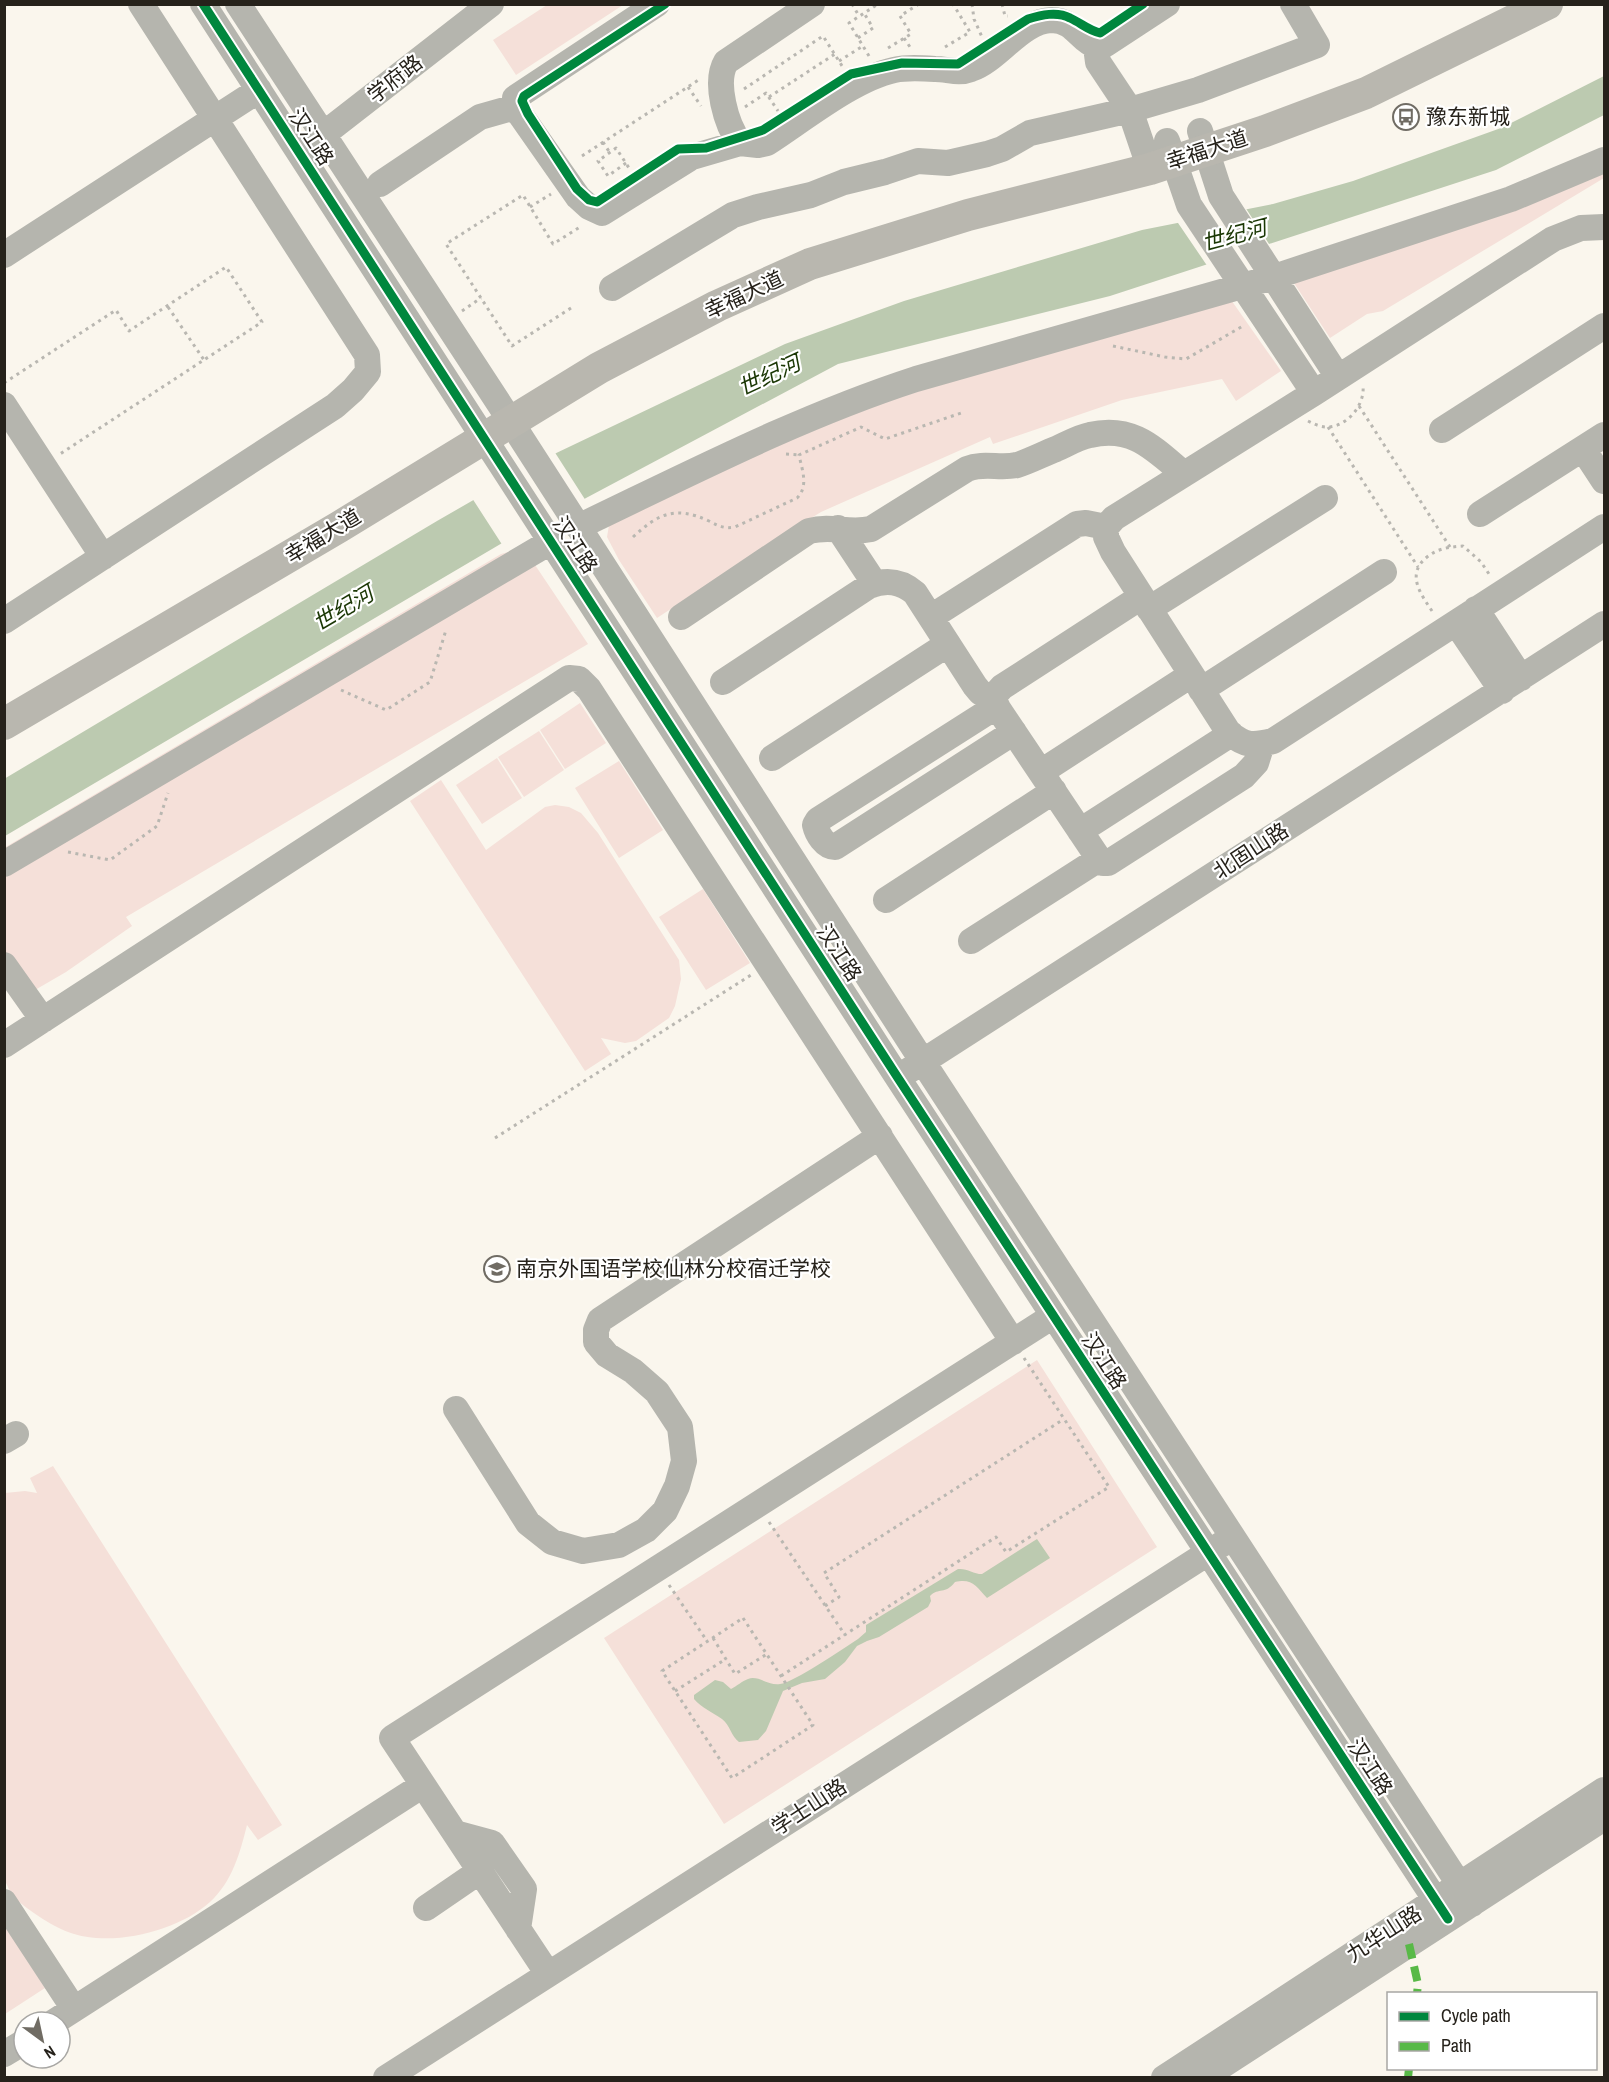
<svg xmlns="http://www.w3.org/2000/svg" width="1609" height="2082" font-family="'Archivo Narrow','Noto Sans SC',sans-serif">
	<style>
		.green { fill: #f5e0d9 }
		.water { fill: #bccab0 }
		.pier { fill: #faf6ed }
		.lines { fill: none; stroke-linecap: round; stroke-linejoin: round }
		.path { stroke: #b9b7b1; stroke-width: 3; stroke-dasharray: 3 4.5; stroke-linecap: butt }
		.minor { stroke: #b5b5ae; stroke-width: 26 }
		.major { stroke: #b9b7af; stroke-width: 32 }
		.quiet { stroke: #58b947; stroke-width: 8; stroke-dasharray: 15 8; stroke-linecap: butt }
		.cycleway-casing { stroke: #fff; stroke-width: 13 }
		.cycleway { stroke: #00873e; stroke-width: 9 }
		.labels { text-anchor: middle; stroke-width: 4.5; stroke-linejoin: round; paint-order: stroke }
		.street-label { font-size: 21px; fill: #26221b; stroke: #fff }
		.poi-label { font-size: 21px; fill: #26221b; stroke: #fff; text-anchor: start }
		.water-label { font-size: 22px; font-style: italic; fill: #1a3704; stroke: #fff }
	</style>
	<rect width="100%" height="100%" fill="#faf6ed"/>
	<path class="green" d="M547 5H623L516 75 493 40Z
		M1604 165V178L1383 311 1367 314 1330 338 1292 280Z
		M1229 297 1281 371 1236 401 1222 379 1122 400 993 444 990 437 821 512 768 545 657 618 619 560 607 537 609 525 799 430 919 386Z
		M515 550H525L588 644 126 917 132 926 66 972 35 990 5 952 4 848 501 554Z
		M580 703 606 743 565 769 540 730Z
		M539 731 564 770 524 797 498 757Z
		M497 758 522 798 482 824 456 785Z
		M619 761 663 830 619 858 575 788Z
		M441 780 486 850 545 807 555 805 569 807 581 813 598 833 679 960 681 979 675 1006 669 1018 636 1041 625 1043 601 1038 611 1054 585 1071 410 801Z
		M703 889 750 963 706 990 659 917Z
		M1037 1360 1157 1547 724 1824 604 1638Z
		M53 1466 282 1825 258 1840 247 1825C240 1853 232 1882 210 1902 177 1932 110 1948 68 1932 52 1926 26 1909 14 1897 10 1893 8 1886 5 1881V1493L25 1491 37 1493 30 1478Z
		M4 1924 45 1988 5 2014H4Z"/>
	<path class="water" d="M1604 76V115L1496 170 1110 296 838 364 509 539 5 836 4 779 437 521 550 456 785 344 904 301 1142 230 1273 204 1353 181 1501 128Z
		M1037 1539 1050 1558 987 1598C976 1586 972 1578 955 1582 945 1595 939 1587 930 1596L931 1601 928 1607 879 1637 867 1641 857 1646 845 1662 825 1679 802 1683 783 1691 766 1731 758 1740 739 1742C731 1736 730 1725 722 1719 712 1712 702 1708 694 1699V1695L715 1680 723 1682 731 1689C737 1686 742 1681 748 1679 758 1675 769 1686 780 1684 793 1683 844 1648 858 1639L866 1632V1625L958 1569C967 1568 973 1574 982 1574Z"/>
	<path class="pier" d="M1245 207 1271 247 1208 267 1176 220Z
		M554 451 586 501 503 546 472 498Z"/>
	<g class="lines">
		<path class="path" d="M852 4 859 16
			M972 4 974 19 982 37
			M1002 4 1005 16H1008
			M858 38 873 28 864 13
			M904 38 910 47
			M945 47 970 32 953 4
			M888 48 911 34 900 16 919 4
			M869 56 849 23 878 4
			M839 61 863 46
			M688 87 701 106
			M744 89 823 36 844 69
			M769 97 835 54
			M745 107 766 93 778 111
			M603 142 610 153
			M582 156 700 79
			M626 163 608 176 598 161 616 148 631 171
			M530 207 551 194
			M168 307 204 360
			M571 308 512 346 446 244 523 195 553 244 580 227
			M462 311 481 298
			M1113 346 1165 357 1186 359 1243 326
			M4 383 116 310 129 331 226 267 262 322 60 454
			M1359 406 1450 547
			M1308 421C1314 424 1320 427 1327 427 1347 427 1365 405 1363 386
			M1328 427 1418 567
			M786 454 799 455
			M633 537C658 514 675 505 709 521 719 526 724 529 735 527L797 498C809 486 802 470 799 455L861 427 885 439 964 412
			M1432 611C1420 593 1406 574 1427 557 1438 548 1450 547 1463 546L1481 562 1491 577
			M341 690 386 710 430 682 446 630
			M68 852 110 860 157 826 168 793
			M495 1138 751 975
			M769 1522 845 1635
			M669 1585 707 1641
			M825 1606 839 1597 824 1573 1064 1419
			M743 1618 813 1725 732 1778 662 1671Z
			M713 1638 735 1674 767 1654
			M781 1676 996 1537 1006 1552 1109 1487 1024 1358
			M675 1691 726 1659"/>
		<path class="minor" d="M203 4 898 1078 1448 1919
			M238 4 500 405 923 1062 1472 1904
			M657 4 515 98V107L578 197 589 207 602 213 692 157 740 143 758 145 767 143C803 120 853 79 894 70 907 67 921 68 935 69 948 69 958 74 971 69 998 60 1022 20 1052 20 1076 21 1078 40 1098 47L1106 44 1167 4
			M1200 131 1221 196 1338 377
			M1167 141 1189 205 1314 393
			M740 143C726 125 714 82 726 62L812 4
			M311 144 491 4
			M1150 169 1130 110 1198 90 1317 45 1293 4
			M380 184 480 117 515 107
			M1604 227 1581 228 1553 239 1314 393 1114 518 1106 527V537L1113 552 1229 733C1246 746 1252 746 1273 741L1604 527
			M4 255 259 90
			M612 288 733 215 758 207 811 195 844 182 885 172 918 161 948 163 987 154 1002 149 1030 133 1130 110 1098 62 1096 47
			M4 405 103 557
			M1442 430 1604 326
			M1583 449 1604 481
			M1480 514 1604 435
			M578 527C689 474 799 417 916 379L1274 277 1511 199 1604 160
			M838 528 875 584
			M1141 597 1002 687 993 697V701L1099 859 1103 863H1108L1244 776 1256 763 1262 744
			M1149 609 1325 498
			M1476 609 1521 678
			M681 617 809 531C833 525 848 534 871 529L967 469C984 462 1000 469 1017 465 1030 461 1043 454 1056 449 1067 444 1079 437 1090 435 1133 425 1154 449 1184 474
			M931 617 1077 524 1086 523 1106 527
			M4 621 335 406 353 390 368 372 367 355 141 4
			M1456 623 1502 691
			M723 682 869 586C886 579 901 581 915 593L975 686 980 692 993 701
			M1201 690 1384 572
			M997 706 818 820 815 825C817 834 825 847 835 847L1014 732
			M772 758 948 644
			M1041 772 1191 675
			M1080 831 1231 734
			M4 864 552 541
			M886 900 1054 791
			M971 941 1099 859
			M4 965 43 1020
			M4 1045 569 678 579 679 589 689 1013 1342
			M908 1071 1604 624
			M456 1409 528 1523 552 1542 583 1551 619 1545 646 1530 665 1511 677 1486 684 1461 680 1427 657 1392 633 1371 607 1355 596 1342V1330L600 1320 880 1136
			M4 1441 16 1434
			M455 1833 492 1843 524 1889 518 1929
			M4 1902 74 2009
			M426 1908 480 1871
			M548 1974 392 1738 1053 1316
			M54 2022 423 1785
			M4 2054 24 2042
			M386 2078 1222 1544
			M1164 2078 1604 1790
			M1203 2078 1604 1818"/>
		<path class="major" d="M4 724 339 527 599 368 717 306 810 264 968 215 1150 169 1265 131 1366 93 1547 4"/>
		<path class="quiet" d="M1409 1944 1418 1984 1417 1994
			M1408 2078 1409 2068"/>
		<defs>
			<path id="cycleway" d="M203 4 898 1078 1448 1919
				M665 4 524 96 522 101 528 114 577 189 589 200 597 202 678 149 706 148 763 130 851 74 902 63 958 64 1028 19C1041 15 1057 11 1070 18 1081 23 1088 30 1100 33L1143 4"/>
		</defs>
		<use href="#cycleway" class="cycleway-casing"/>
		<use href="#cycleway" class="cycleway"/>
	</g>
	<defs>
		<symbol id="bus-ring" viewBox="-11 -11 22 22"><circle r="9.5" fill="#fff" stroke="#706c64" stroke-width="1.5"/><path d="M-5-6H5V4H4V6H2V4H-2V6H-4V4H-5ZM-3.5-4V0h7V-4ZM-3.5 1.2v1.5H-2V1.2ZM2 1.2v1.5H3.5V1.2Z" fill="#706c64"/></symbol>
		<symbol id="school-ring" viewBox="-11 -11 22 22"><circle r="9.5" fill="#fff" stroke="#706c64" stroke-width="1.5"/><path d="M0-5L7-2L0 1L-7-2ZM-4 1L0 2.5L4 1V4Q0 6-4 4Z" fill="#706c64"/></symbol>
	</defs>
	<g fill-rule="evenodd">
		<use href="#bus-ring" x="1391" y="102" width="30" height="30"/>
		<use href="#school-ring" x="482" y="1254" width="30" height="30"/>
	</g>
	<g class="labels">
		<g class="street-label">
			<text transform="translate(395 79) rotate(-38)" y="7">学府路</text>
			<text transform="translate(311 137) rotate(57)" y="7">汉江路</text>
			<text transform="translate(1207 150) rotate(-18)" y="7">幸福大道</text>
			<text transform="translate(744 295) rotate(-25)" y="7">幸福大道</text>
			<text transform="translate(323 536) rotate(-31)" y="7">幸福大道</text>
			<text transform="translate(575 545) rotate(57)" y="7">汉江路</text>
			<text transform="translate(1251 851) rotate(-33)" y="7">北固山路</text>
			<text transform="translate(839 953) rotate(57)" y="7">汉江路</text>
			<text transform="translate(1104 1361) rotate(57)" y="7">汉江路</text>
			<text transform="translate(1370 1767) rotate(57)" y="7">汉江路</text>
			<text transform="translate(809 1807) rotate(-33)" y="7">学士山路</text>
			<text transform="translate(1384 1934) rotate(-33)" y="7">九华山路</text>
		</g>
		<g class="poi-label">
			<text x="1426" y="124">豫东新城</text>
			<text x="516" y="1276">南京外国语学校仙林分校宿迁学校</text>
		</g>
		<g class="water-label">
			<text transform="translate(1234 235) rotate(-15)" y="8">世纪河</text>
			<text transform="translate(769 375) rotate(-25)" y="8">世纪河</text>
			<text transform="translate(343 608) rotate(-31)" y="8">世纪河</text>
		</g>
	</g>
	<rect width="1609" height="2082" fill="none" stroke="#26221b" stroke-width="12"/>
	<rect x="1387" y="1992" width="210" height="78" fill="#ffffff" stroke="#a8a7a4" stroke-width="1.5"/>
	<rect x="1399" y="2012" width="30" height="9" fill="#00873e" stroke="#a8a7a4" stroke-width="1.5"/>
	<text x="1441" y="2022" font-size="18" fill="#26221b">Cycle path</text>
	<rect x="1399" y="2042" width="30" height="9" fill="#58b947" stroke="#a8a7a4" stroke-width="1.5"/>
	<text x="1441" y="2052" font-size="18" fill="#26221b">Path</text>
	<g transform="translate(42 2040) rotate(147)"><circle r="28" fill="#ffffff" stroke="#a8a7a4" stroke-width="1.5"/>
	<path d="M0-4.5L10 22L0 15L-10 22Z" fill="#706c64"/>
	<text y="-9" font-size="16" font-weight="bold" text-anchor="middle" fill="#26221b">N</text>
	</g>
</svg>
